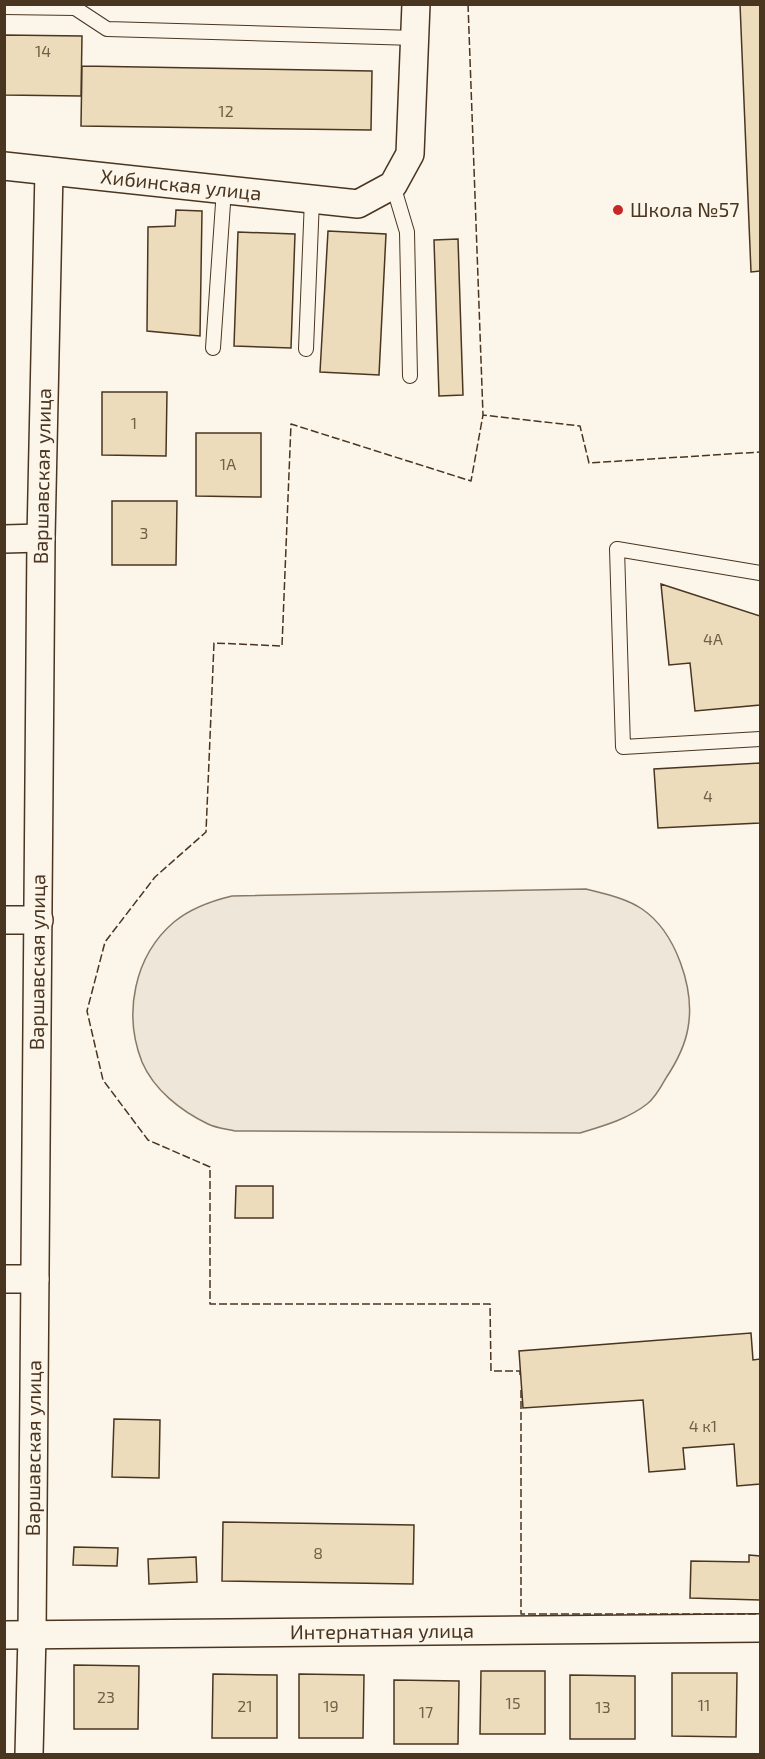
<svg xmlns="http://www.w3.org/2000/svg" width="765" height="1759" font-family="'Exo 2',sans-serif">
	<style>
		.green { fill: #ede6d9; stroke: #887966; stroke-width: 1.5 }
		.building { fill: #ecdcbc; stroke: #4a3520; stroke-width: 1.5 }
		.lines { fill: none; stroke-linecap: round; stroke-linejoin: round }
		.service-casing { stroke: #4a3520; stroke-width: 16 }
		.minor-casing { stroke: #4a3520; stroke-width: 30 }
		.service { stroke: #fbf6e9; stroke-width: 14 }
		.minor { stroke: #fbf6e9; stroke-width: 27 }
		.fence { stroke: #4a3520; stroke-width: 1.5; stroke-dasharray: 8 3; stroke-linecap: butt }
		.poi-dot { fill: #c62828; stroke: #fbf6e9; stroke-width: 2 }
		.labels { text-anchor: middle; stroke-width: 4.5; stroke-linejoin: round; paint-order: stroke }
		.number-label { font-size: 16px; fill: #725f47 }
		.street-label { font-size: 20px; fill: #4a3520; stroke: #fbf6e9 }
		.poi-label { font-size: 20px; fill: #4a3520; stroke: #fbf6e9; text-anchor: start }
	</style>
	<rect width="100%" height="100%" fill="#fbf6e9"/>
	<path class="green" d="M586 889C605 894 626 898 642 909 676 932 695 989 688 1028 685 1046 676 1063 666 1078 661 1087 655 1098 647 1104 628 1119 603 1126 580 1133L235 1131C226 1129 216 1128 208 1124 181 1111 154 1090 142 1062 123 1014 134 956 174 922 191 908 211 901 232 896Z"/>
	<path class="building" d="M740 4H760V271L751 272Z
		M4 35 82 36 81 96 4 95Z
		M82 66 372 71 371 130 81 126Z
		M176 210 202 211 200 336 147 331 148 227 175 226Z
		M328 231 386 234 379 375 320 372Z
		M238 232 295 234 291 348 234 346Z
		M458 239 463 395 439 396 434 240Z
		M102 392H167L166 456 102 455Z
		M196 433H261V497L196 496Z
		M112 501H177L176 565H112Z
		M661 584 760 616V705L695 711 690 663 669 665Z
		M760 763V823L658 828 654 769Z
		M236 1186H273V1218H235Z
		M751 1333 753 1360 760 1359V1484L737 1486 734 1444 683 1448 685 1469 649 1472 643 1400 523 1408 519 1351Z
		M114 1419 160 1420 159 1478 112 1477Z
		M223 1522 414 1525 413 1584 222 1581Z
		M74 1547 118 1548 117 1566 73 1565Z
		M749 1555 760 1556V1600L690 1598 691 1561 749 1562Z
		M196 1557 197 1582 149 1584 148 1559Z
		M74 1665 139 1666 138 1729H74Z
		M481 1671H545V1734H480Z
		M672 1673H737L736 1737 672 1736Z
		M213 1674 277 1675V1738H212Z
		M299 1674 364 1675 363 1738H299Z
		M570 1675 635 1676V1739H570Z
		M394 1680 459 1681 458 1744H394Z"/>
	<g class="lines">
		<defs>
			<path id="service" d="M4 7 75 8 107 29 415 38
				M393 185 407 232 410 376
				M213 348 224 189
				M306 349 312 199
				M760 573 617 549 623 747 760 739"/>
			<g id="minor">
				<path id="s1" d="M4 166 358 204 393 185 410 154 416 4"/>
				<path d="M4 539 41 538"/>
				<path d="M4 920H39"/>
				<path d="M4 1279H35"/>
				<path id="s2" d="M4 1635 760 1628"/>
				<path id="s3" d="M29 1754 32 1635 41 538 49 171"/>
			</g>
		</defs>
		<use href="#service" class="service-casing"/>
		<use href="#minor" class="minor-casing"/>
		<use href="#service" class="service"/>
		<use href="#minor" class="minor"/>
		<path class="fence" d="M468 4 483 415
			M520 1375V1371H491L490 1304H210V1167L148 1140 103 1080 87 1011 105 942 155 877 206 832 214 643 282 646 291 424 471 481 483 415 580 426 589 463 760 452
			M521 1390V1614H760"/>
	</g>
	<circle class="poi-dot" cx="618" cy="210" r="6"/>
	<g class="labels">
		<g class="number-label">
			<text x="43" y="57">14</text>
			<text x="226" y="117">12</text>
			<text x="134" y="429">1</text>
			<text x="228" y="470">1А</text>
			<text x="144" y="539">3</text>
			<text x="713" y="645">4А</text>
			<text x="708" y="802">4</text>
			<text x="703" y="1432">4 к1</text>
			<text x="318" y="1559">8</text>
			<text x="106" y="1703">23</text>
			<text x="513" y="1709">15</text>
			<text x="704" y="1711">11</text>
			<text x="245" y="1712">21</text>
			<text x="331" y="1712">19</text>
			<text x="603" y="1713">13</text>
			<text x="426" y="1718">17</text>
		</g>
		<g class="street-label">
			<text dy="7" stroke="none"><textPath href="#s1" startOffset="178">Хибинская улица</textPath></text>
			<text dy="7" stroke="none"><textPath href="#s3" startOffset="1278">Варшавская улица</textPath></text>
			<text dy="7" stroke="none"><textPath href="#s3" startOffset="792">Варшавская улица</textPath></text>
			<text dy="7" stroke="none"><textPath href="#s3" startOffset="306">Варшавская улица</textPath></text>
			<text dy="7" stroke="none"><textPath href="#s2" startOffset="378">Интернатная улица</textPath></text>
		</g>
		<g class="poi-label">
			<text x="630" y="217">Школа №57</text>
		</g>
	</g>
	<rect width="765" height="1759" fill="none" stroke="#4a3520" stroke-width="12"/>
</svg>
